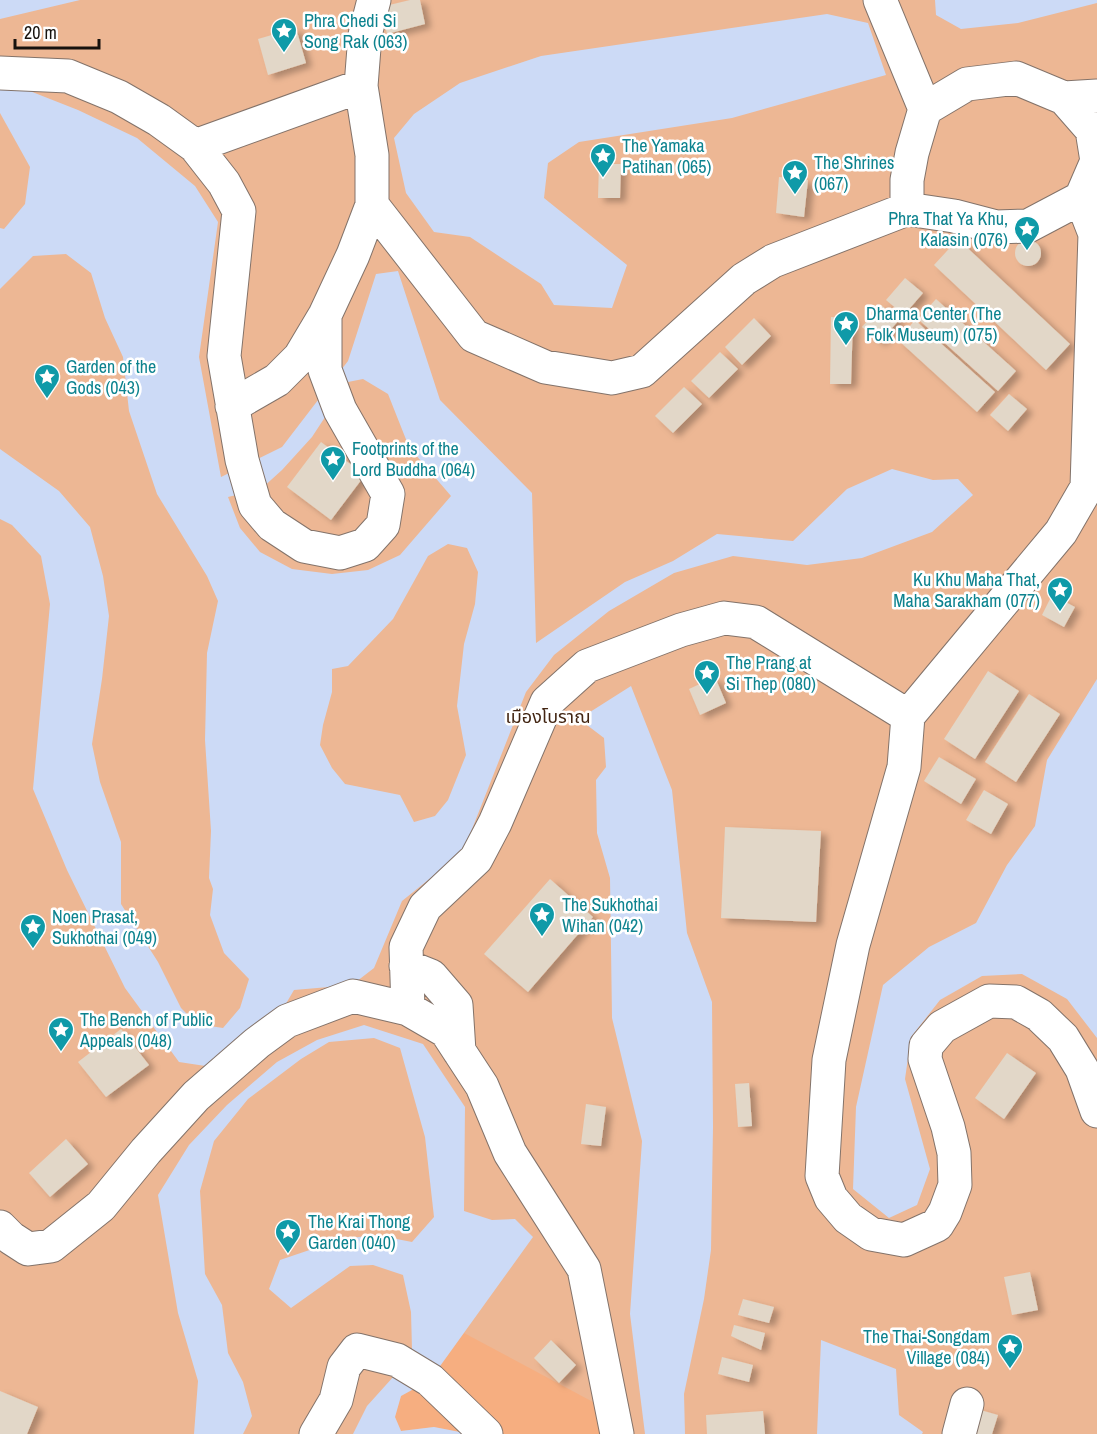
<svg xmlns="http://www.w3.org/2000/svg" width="1097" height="1434" font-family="'Archivo Narrow','Noto Sans Thai',sans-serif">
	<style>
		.green { fill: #edb794 }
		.forest { fill: #f6ae80 }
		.water { fill: #ccdaf6; fill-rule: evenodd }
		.building { fill: #e2d7c8; filter: url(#shadow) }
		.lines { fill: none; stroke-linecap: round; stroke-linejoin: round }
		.minor-casing { stroke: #83736a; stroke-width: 35 }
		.minor { stroke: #fff; stroke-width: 33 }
		.labels { text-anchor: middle; stroke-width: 5; stroke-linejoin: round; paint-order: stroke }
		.culture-label { font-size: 18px; fill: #0d838f; stroke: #fff; text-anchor: start }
		.park-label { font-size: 18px; fill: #422512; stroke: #fff }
	</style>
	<defs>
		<filter id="shadow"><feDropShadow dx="6" dy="4" stdDeviation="3" flood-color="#0004"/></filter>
	</defs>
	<rect width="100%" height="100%" fill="#feefe7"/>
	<path class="green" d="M0 0H1097V1434H0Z"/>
	<path class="forest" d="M464 1333 593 1402 611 1406 617 1434H470L434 1427 401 1431 395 1417 401 1396 430 1380Z"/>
	<path class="water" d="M0 0H80L0 19Z
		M935 0H1097V3L1018 23 961 29 936 15Z
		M827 14 868 23 886 75 732 118 579 142 548 163 544 198 627 265 612 308 554 305 541 284 470 237 434 232 406 193 394 138 414 114 460 83 541 56Z
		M17 86 78 110 137 138 195 186 218 222 199 357 221 477 282 447 348 361 376 274 398 271 440 400 532 493 536 643 625 582 673 561 717 534 793 541 847 489 892 469 933 480 958 479 973 495 932 532 862 558 807 565 733 556 674 573 609 611 554 655 526 692 463 852 402 901 374 968 352 985 294 990 274 1024 212 1067 179 1062 125 988 67 870 33 789 50 604 41 556 12 525 0 519V449L59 491 90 527 103 576 109 616 102 679 92 744 100 782 121 842V904L158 962 181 1008 197 1024 223 1028 240 1008 249 979 224 953 210 915 213 889 209 878 211 831 205 740 207 653 218 601 207 576 157 494 129 411 123 357 105 318 91 273 66 254 33 256 0 289V228L4 229 25 204 30 167 0 113V87ZM363 379 388 394 409 447 451 496 400 555 368 570 332 574 292 569 260 552 240 528 228 497 261 489 282 470 312 437 348 382ZM448 544 467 548 478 572 475 604 464 644 457 706 466 755 448 800 435 816 414 822 400 795 345 784 332 768 320 745 323 725 332 692V669L348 666 393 619 428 556Z
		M1097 679V1038L1067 999 1022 974 982 976 940 1000 911 1037 905 1079 930 1169 917 1205 889 1218 853 1189 856 1107 883 985 929 947 976 923 1007 865 1035 826 1047 760Z
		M631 686 672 790 687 933 712 1002 713 1127 711 1250 704 1299 684 1394 685 1434H645L630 1314 642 1141 612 1018 610 878 597 833 596 780 606 767 604 738 579 719Z
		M364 1025 423 1044 465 1107 464 1211 492 1220 515 1219 533 1237 430 1380 401 1396 395 1417 401 1431 434 1427 470 1434H353L367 1406 394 1376 397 1360 412 1349 411 1312 403 1275 373 1265 350 1266 291 1308 269 1289 280 1260 342 1239 376 1235 412 1242 434 1217 425 1137 400 1048 374 1038 329 1042 301 1059 248 1099 214 1141 200 1191 205 1274 222 1305 228 1353 243 1382 252 1416 243 1434H194L198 1381 178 1313 158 1195 189 1145 227 1105 277 1062 317 1040Z
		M821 1340 896 1369 899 1415 923 1432 922 1434H817Z"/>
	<path class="building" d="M410 0H420L425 24 387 34 381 7Z
		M296 28 306 63 268 75 258 39Z
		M599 164H621L620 198H598Z
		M779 177 808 180 804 217 776 213Z
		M958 239 1070 344 1046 370 934 265Z
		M1015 253a13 13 0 1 1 26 0a13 13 0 1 1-26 0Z
		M905 278 923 293 904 315 886 300Z
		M936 299 1016 371 998 391 918 319Z
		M881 305 899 320 880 342 862 327Z
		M831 317 853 318 851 384H830Z
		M754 318 771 336 742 365 725 347Z
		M915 320 995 392 977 412 898 340Z
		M720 352 738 369 709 398 691 381Z
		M684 387 702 404 673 433 655 416Z
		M1009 394 1027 409 1008 431 990 415Z
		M321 442 365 475 331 520 287 487Z
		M1052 595 1075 607 1064 627 1042 615Z
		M988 671 1019 691 975 759 944 739Z
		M715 677 726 703 700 715 689 689Z
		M1029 694 1060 714 1016 782 985 762Z
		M939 757 976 779 961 804 924 781Z
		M984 790 1008 804 991 834 966 820Z
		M725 827 821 831 816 922 721 918Z
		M550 879 593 917 528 992 484 954Z
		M121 1029 149 1065 106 1097 78 1062Z
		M1007 1053 1036 1073 1004 1119 975 1098Z
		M749 1083 752 1126 738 1127 735 1084Z
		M586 1104 606 1107 601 1146 581 1144Z
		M66 1139 88 1164 50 1197 29 1173Z
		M1030 1272 1038 1310 1012 1315 1004 1277Z
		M743 1299 774 1307 769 1323 738 1315Z
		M734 1325 765 1333 761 1350 731 1336Z
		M551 1340 576 1365 559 1383 534 1358Z
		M722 1357 753 1365 749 1382 718 1374Z
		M0 1391 38 1407 27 1434H0Z
		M977 1409 998 1415 992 1434H970Z
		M763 1411 765 1434H707L706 1415Z"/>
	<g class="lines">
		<defs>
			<path id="minor" d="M880 0 925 109
				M0 73 68 76 119 97 159 120 195 146 224 183 239 211 224 356 242 460 255 505 272 525 304 546 340 553 365 545 383 525 388 494 340 410 325 370V315
				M1064 98 1097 96
				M195 146 361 86
				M1081 198 1095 234 1087 487 1061 532 908 716 904 767 853 945 829 1060 822 1176 831 1198 848 1218 871 1234 904 1240 937 1225 945 1212 955 1185 954 1153 948 1127 925 1059 926 1046 942 1027 989 1001 1016 1002 1039 1015 1063 1038 1082 1069 1097 1111
				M372 205 474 336 545 367 612 378 642 371 744 279 773 261 907 209 954 216 996 227 1028 226 1081 198 1097 161 1092 130 1064 98 1016 78 967 84 925 109 912 153 907 180V209
				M232 406 277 380 300 357 325 315 353 255 372 205V155L361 86 365 35 374 0
				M406 966 431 976 456 1005 459 1051
				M408 1009 406 947 425 907 476 859 495 823 547 702 587 666 681 630 724 618 756 622 908 716
				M0 1227 11 1238 28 1249 51 1246 101 1206 146 1151 196 1096 257 1043 287 1021 353 996 408 1009 446 1031 482 1086 510 1153 584 1269 617 1434
				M316 1434 336 1400 344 1367 357 1350 397 1360 430 1380 486 1434
				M959 1434 967 1404"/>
		</defs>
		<use href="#minor" class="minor-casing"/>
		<use href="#minor" class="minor"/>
	</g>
	<defs>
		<symbol id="sight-pin" viewBox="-11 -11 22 30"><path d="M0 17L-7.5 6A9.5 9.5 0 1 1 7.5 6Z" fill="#0f9aa8" stroke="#fff"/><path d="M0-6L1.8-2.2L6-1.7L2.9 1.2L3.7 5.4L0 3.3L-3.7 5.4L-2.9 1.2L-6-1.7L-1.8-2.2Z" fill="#fff"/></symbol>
	</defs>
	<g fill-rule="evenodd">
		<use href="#sight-pin" x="269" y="16" width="30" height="40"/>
		<use href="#sight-pin" x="588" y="141" width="30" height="40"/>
		<use href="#sight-pin" x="780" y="158" width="30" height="40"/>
		<use href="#sight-pin" x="1012" y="214" width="30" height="40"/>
		<use href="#sight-pin" x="831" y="309" width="30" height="40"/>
		<use href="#sight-pin" x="32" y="362" width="30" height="40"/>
		<use href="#sight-pin" x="318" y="444" width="30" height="40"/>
		<use href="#sight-pin" x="1045" y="575" width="30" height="40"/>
		<use href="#sight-pin" x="692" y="658" width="30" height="40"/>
		<use href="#sight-pin" x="527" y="900" width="30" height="40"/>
		<use href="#sight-pin" x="18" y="912" width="30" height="40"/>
		<use href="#sight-pin" x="46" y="1015" width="30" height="40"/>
		<use href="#sight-pin" x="273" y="1217" width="30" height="40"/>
		<use href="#sight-pin" x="995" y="1332" width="30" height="40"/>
	</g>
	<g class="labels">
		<g class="culture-label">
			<text x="304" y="27">Phra Chedi Si<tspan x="304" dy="21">Song Rak (063)</tspan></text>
			<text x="622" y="152">The Yamaka<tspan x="622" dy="21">Patihan (065)</tspan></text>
			<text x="814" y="169">The Shrines<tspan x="814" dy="21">(067)</tspan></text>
			<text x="1008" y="225" text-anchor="end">Phra That Ya Khu,<tspan x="1008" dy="21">Kalasin (076)</tspan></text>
			<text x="866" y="320">Dharma Center (The<tspan x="866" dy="21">Folk Museum) (075)</tspan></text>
			<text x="66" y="373">Garden of the<tspan x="66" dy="21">Gods (043)</tspan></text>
			<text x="352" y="455">Footprints of the<tspan x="352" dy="21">Lord Buddha (064)</tspan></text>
			<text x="1040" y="586" text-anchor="end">Ku Khu Maha That,<tspan x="1040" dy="21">Maha Sarakham (077)</tspan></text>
			<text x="726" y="669">The Prang at<tspan x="726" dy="21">Si Thep (080)</tspan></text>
			<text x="562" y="911">The Sukhothai<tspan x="562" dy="21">Wihan (042)</tspan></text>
			<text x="52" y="923">Noen Prasat,<tspan x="52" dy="21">Sukhothai (049)</tspan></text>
			<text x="80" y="1026">The Bench of Public<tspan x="80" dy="21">Appeals (048)</tspan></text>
			<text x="308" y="1228">The Krai Thong<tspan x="308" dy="21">Garden (040)</tspan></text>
			<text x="990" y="1343" text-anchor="end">The Thai-Songdam<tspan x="990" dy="21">Village (084)</tspan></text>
		</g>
		<g class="park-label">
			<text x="548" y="723">เมืองโบราณ</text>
		</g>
	</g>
	<path d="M15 39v9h84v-9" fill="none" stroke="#17120e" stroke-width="3"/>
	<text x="24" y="39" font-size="18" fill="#17120e" stroke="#ffffff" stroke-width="4.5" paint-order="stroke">20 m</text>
</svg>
